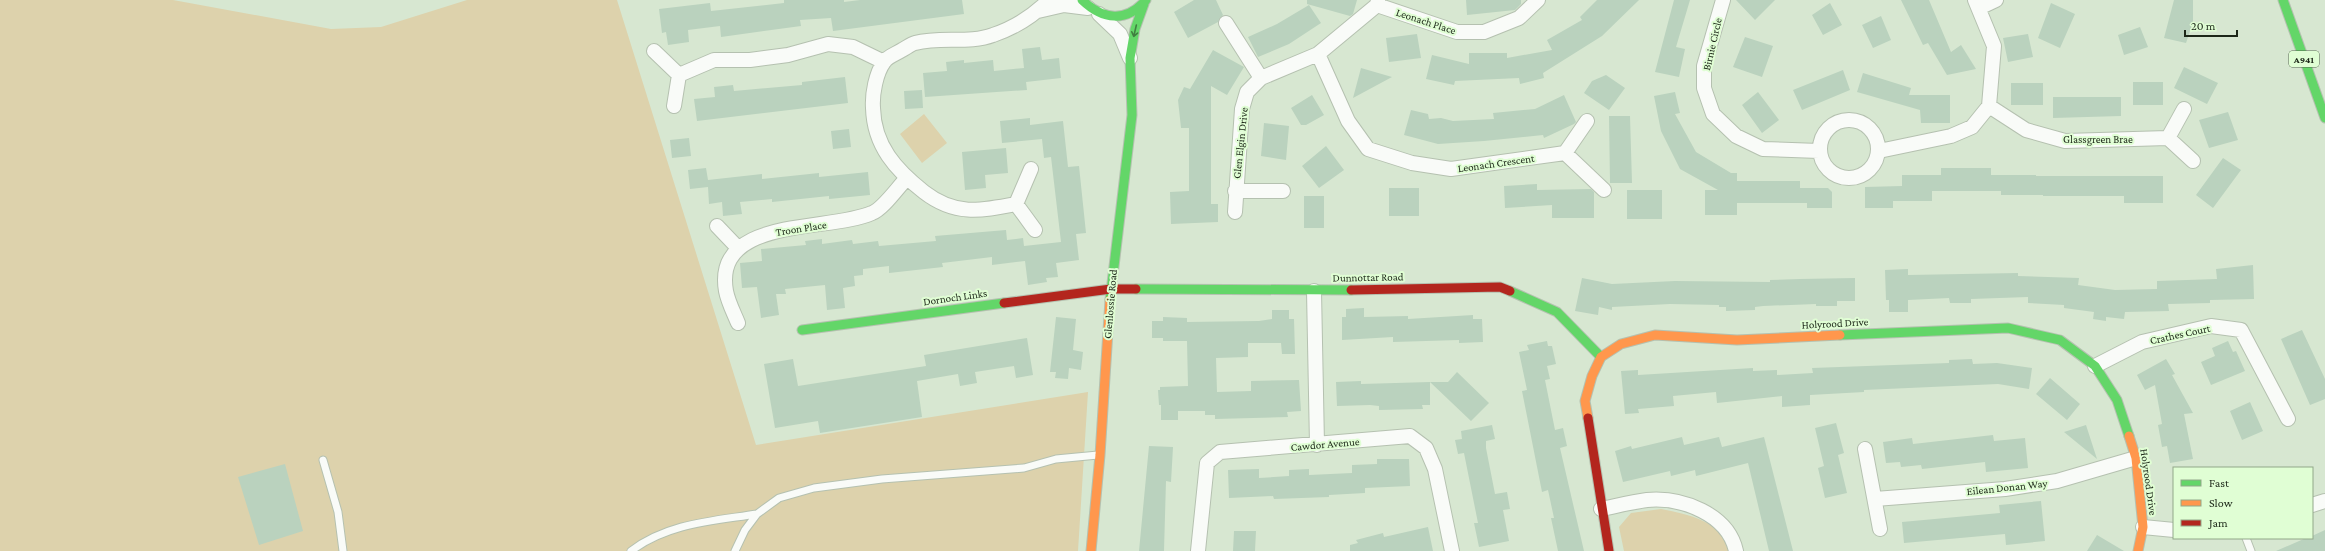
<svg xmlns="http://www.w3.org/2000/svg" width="2325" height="551" font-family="'Crimson Pro',serif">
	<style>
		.green { fill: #ddd2ac }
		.building { fill: #bad2be }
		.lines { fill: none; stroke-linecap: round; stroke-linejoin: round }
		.lane-casing { stroke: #b5c1b0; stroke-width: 9 }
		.street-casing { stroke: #b5c1b0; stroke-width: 16 }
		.fast-casing { stroke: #b5c1b0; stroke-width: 11 }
		.slow-casing { stroke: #b5c1b0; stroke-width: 11 }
		.jam-casing { stroke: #b5c1b0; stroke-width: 11 }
		.lane { stroke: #f9fbf8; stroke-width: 7 }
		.street { stroke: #f9fbf8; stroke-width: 14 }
		.fast { stroke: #63d668; stroke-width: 9 }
		.slow { stroke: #ff974d; stroke-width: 9 }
		.jam { stroke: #b3261e; stroke-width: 9 }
		.oneway { stroke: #407e40 }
		.labels { text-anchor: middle; stroke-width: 4; stroke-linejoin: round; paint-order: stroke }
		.shield { fill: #e0fed4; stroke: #576850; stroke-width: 1 }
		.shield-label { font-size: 10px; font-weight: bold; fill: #1c2718 }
		.street-label { font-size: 11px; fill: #1c2718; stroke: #e0fed4 }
	</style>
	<rect width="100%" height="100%" fill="#d7e7d1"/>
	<path class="green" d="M0 0H173L331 29 381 27 467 0H617L756 445 1088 392 1078 551H0Z
		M924 114 947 143 922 163 900 134Z
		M1661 509C1687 514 1723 521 1729 551H1624L1619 527 1631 513Z"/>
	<path class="building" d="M784 0H844V2L860 0H962L964 14 833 31 831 18 800 20 801 26 721 37 720 26 688 30 689 42 668 45 666 32 662 33 659 9 710 3 711 11 784 3Z
		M1194 0H1216L1223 15 1218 22 1188 38 1174 12Z
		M1307 0H1357L1353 14 1350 16 1307 4Z
		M1466 0H1521V4L1515 10 1467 15Z
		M1597 0H1639L1602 36 1543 73 1544 78 1520 84 1519 78 1455 81 1454 85 1426 79 1432 55 1469 64V53H1507V58L1552 50 1547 40 1582 20 1580 17Z
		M1674 0H1690L1676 47 1685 49 1679 77 1655 72Z
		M1736 0H1775L1755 20Z
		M1901 0H1929L1951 52 1961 45 1976 69 1947 75 1928 43 1923 45Z
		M2174 0H2193V22L2186 43 2164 38Z
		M1830 3 1842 25 1823 35 1812 15Z
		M2051 3 2075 14 2060 48 2038 38Z
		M1309 5 1321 23 1289 44 1258 57 1248 37 1277 24Z
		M1881 16 1891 40 1873 48 1862 25Z
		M2140 27 2148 47 2124 55 2118 35Z
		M1417 34 1421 58 1389 62 1386 38Z
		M2028 34 2033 57 2008 62 2003 38Z
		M1745 37 1773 46 1762 77 1733 67Z
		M1040 47 1042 60 1059 58 1061 78 1026 82 1027 90 925 97 923 73 947 71 946 62 964 60V63L993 60 994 71 1024 68 1022 49Z
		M1213 50 1244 67 1227 95 1211 86V204H1218V222L1171 224 1170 192 1189 191V128H1181L1178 100 1184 87 1190 89Z
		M2184 67 2218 83 2207 104 2174 88Z
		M1361 68 1392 77 1353 98Z
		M1843 70 1850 90 1802 110 1793 90Z
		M1863 73 1911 88 1909 95H1950V123H1921L1920 110 1857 92Z
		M1606 75 1625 88 1609 110 1584 93 1592 81Z
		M845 77 848 103 697 121 694 99 715 97 714 87 733 85 734 91 802 85V82Z
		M2133 82H2163V105H2133Z
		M2011 83H2043V105H2011Z
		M922 90 923 108 905 109 904 91Z
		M1675 92 1680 113 1675 114 1696 152 1731 173H1737V181H1800V188H1828L1832 192V208H1807V203H1737V215H1705V190H1718L1680 169 1661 131 1654 96Z
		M1758 92 1779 120 1762 133 1742 105Z
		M1312 95 1324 115 1306 125H1301L1291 108Z
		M1564 95 1576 122 1574 124 1544 138 1543 135 1484 141 1438 144 1404 135 1411 110 1428 114 1429 119 1441 118 1453 121 1494 119 1493 113 1535 109Z
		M2053 97H2121V116L2053 118Z
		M2228 112 2238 140 2209 148 2199 120Z
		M1609 116H1630L1632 183H1610Z
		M1030 118V125L1063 121 1068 167 1079 166 1086 233 1076 234 1079 260 1056 263 1058 277 1046 278 1047 282 1028 285 1025 261 992 265V257L942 263 943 267 889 273V266L863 269V275L854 276 855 286 843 288 845 308 827 310 825 285 785 289 786 294H776L779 315 761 318 757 287 742 288 740 263 762 261 761 249 806 245 805 241 822 239V244L852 240 853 244 878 241 879 246 936 241 935 236 1006 230 1007 240 1023 238 1024 246 1061 242 1051 157 1044 158 1042 139 1002 143 1000 121Z
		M1264 123 1289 126 1286 160 1261 156Z
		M849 129 851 147 833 149 831 131Z
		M689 138 691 156 672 158 670 140Z
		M1326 146 1344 170 1319 188 1302 166Z
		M1006 148 1008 173 985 175 986 188 965 190 962 152Z
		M2223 158 2241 170 2213 208 2196 195Z
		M706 168 708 180 762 174V179L819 173V177L868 172 870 195 829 199V196L772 202V199L740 202 742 214 723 216 722 202 709 204 708 187 690 189 688 170Z
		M1941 168H1991V175H2036V176H2163V203H2124V196H2043V195H2001V191H1932V201H1893V208H1865V187L1902 186V175H1941Z
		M1537 184V190L1591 189 1594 192V218H1552V205L1505 208 1504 186Z
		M1389 188H1419V216H1389Z
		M1627 190H1662V219H1627Z
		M1304 196H1324V228H1304Z
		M2253 265 2254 299 2210 300V303L2168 304 2169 311 2125 312 2124 319 2106 317V321L2093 319 2094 312 2064 308V305L2028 303V297L1971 299V303H1950L1949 298 1908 300V312H1889V300H1886L1885 270 1908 269V275L2018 273V276L2079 278 2078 285 2115 290 2157 289V281L2217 279 2216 269Z
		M1582 278 1612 284 1675 281 1770 282V280L1800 279 1855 278V301H1837V306H1816V304L1763 306 1755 307V310L1726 311V307H1719V305L1670 304 1612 307V310L1599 307 1598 315 1575 311Z
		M1364 308V317L1408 316V319L1473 315V319H1482L1483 342 1459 343V340L1393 342V337L1342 340V317H1346V309Z
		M1272 310H1289V319H1294L1295 354H1282L1281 343H1248V357L1216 358 1217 392 1251 391V381L1299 380 1301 411 1287 412 1288 417 1215 419V415H1205V411H1178V420H1161V405H1159L1158 390H1160V387L1188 386 1187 341H1163V338H1152V321H1163V317L1187 318V322L1259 321 1272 319Z
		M1056 317 1076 319 1073 350 1083 352 1081 370 1069 368 1068 379 1055 378 1056 372H1050Z
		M2302 330 2325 379V399L2310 405 2281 339Z
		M1027 338 1033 375 1016 378 1014 366 975 372 977 383 960 386 958 374 917 381 922 417 820 433 818 421 775 428 764 364 793 359 798 386 926 366 924 355Z
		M1547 341 1548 346H1552L1556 364 1547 366 1550 379 1545 380 1555 430 1563 428 1567 446 1560 448 1584 551H1558L1551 518H1554L1548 490 1542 492 1522 391 1527 390 1519 352 1529 350 1527 345Z
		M2228 341 2233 352 2236 351 2245 371 2211 385 2201 362 2215 356 2212 348Z
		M1972 359 1973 364 1997 363 2032 368 2029 389 1998 384 1864 390V392L1810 395V405L1782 407V396L1717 403 1716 392 1673 396 1674 406 1638 409 1639 413 1625 414 1621 371 1638 370V375L1753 368V371L1777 370V375L1813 373 1812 368 1949 363V360Z
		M2166 359 2175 374 2172 375 2193 413 2184 414 2193 459 2170 463 2167 446 2162 447 2158 425 2162 424 2155 385 2145 390 2137 375Z
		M1457 372 1489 403 1471 421 1430 382H1448Z
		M2050 378 2080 404 2067 420 2036 394Z
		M1361 381V384L1430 382V405H1422L1423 409 1379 410V406L1370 405 1337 406 1336 382Z
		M2250 402 2263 431 2242 440 2230 411Z
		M1836 423 1844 453 1838 455 1847 493 1825 498 1818 468 1824 466 1815 428Z
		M1492 425 1495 439 1486 441V448L1495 494 1507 492 1510 509 1503 510 1509 541 1479 547 1474 523H1478L1464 453 1458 454 1455 440 1462 439 1461 431Z
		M2086 425 2097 459 2064 432Z
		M1993 435 1994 441 2025 438 2028 468 1986 472 1985 462 1922 469 1921 465 1901 467 1900 462 1886 463 1883 442 1912 438 1913 444Z
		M1682 437 1684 445 1719 437 1722 447 1764 437 1793 551H1769L1748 463 1696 476 1695 470 1671 476 1670 471 1623 482 1615 451 1631 446 1632 449Z
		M1149 446 1173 447 1171 482 1166 481 1164 551H1139Z
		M1377 459H1409L1410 486 1365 488V493L1329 495V497L1274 499 1273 496 1229 498 1228 470 1259 469V478L1289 476V470L1309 469V475L1352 473V465L1377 464Z
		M285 464 303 531 259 545 238 477Z
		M2041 501 2045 541 2006 545 2005 534 1904 543 1902 522 2000 513 1999 505Z
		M1428 527 1433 551H1350V545L1358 543 1356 540 1383 533 1384 537Z
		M2325 530V551H2276L2306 538H2312V536Z
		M1234 531H1256L1255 551H1233Z
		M2097 535 2124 551H2087Z"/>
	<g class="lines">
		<defs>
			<path id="lane" d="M323 460 338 512 343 551
				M2246 538 2251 551
				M631 551C668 523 713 521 757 514
				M735 551 745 530 757 514 779 498 814 488 882 479 1024 468 1056 459 1098 455"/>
			<path id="street" d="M1723 0 1704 66V88L1713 114 1736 136 1763 149 1819 151
				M1377 5 1457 32H1484L1519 18 1538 0
				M1979 8 1996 0
				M1038 11 1064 5 1088 8
				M1099 14 1120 34 1130 58
				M1226 23 1261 78
				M654 51 679 75 714 60H750L788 55 828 44 853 47 884 62
				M1318 54 1348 121 1368 149 1412 163 1451 169 1565 153 1587 121
				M674 106 679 75
				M1989 106 2026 130 2065 141 2168 138 2184 109
				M1820 149a29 29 0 1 1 58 0a29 29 0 1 1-58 0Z
				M2168 138 2193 161
				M1879 151 1951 136 1972 127 1989 106 1994 46 1975 0
				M1565 153 1604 190
				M1031 169 1016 204C980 211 955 216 924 192 896 170 874 146 873 108 872 94 876 73 884 62 888 56 896 54 902 50 906 48 911 44 915 43 940 36 969 44 993 35 1014 28 1034 15 1049 0
				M1235 191H1283
				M1016 204 1035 230
				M1235 212 1242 109 1247 92 1261 78 1318 54 1377 5 1378 0
				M717 226 738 248
				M1314 291 1317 445
				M738 323C734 313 728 302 726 291 713 216 830 232 872 213 883 209 898 187 907 178
				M2095 366 2142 342 2211 326 2241 330 2288 419
				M1865 449 1880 529
				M1875 499 2005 489 2057 481 2136 458
				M2312 505 2325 501
				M1601 509C1616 506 1632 502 1647 500 1682 497 1728 514 1736 551
				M2143 527 2174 530
				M1198 551 1207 463 1220 452 1410 436 1426 448 1435 469 1452 551"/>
			<path id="fast" d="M1082 0C1103 20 1126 23 1146 0
				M2283 0 2325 118
				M1136 289 1351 290
				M1510 291 1557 312 1601 357
				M1110 300 1132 115 1130 58 1135 29 1144 4
				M802 330 1004 303
				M1840 335 2008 328 2060 340 2095 366 2117 400 2129 436"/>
			<path id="slow" d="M1588 418 1585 401 1592 376 1601 357 1621 344 1655 335 1737 340 1840 335
				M2129 436 2136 458 2143 527 2138 551
				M1091 551 1100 455 1110 300"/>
			<path id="jam" d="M1351 290 1500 287 1510 291
				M1004 303 1111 289H1136
				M1588 418 1609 551"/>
		</defs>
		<use href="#lane" class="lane-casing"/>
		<use href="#street" class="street-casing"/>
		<use href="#fast" class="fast-casing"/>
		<use href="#slow" class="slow-casing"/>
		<use href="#jam" class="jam-casing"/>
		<use href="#lane" class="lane"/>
		<use href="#street" class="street"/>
		<use href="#fast" class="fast"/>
		<use href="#slow" class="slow"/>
		<use href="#jam" class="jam"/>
	</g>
	<defs><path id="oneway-shaft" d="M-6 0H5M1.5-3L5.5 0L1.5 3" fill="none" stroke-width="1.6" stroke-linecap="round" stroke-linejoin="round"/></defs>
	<use class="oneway" href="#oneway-shaft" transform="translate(1135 31) rotate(103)"/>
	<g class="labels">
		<rect class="shield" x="2289" y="51" width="30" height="16" rx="3"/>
		<g class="shield-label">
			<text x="2304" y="63">A941</text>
		</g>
		<g class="street-label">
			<text transform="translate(1426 21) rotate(18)" y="4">Leonach Place</text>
			<text transform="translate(1712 44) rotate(-77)" y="4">Birnie Circle</text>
			<text x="2098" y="143">Glassgreen Brae</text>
			<text transform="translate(1240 143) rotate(-84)" y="4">Glen Elgin Drive</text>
			<text transform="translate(1496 163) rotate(-8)" y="4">Leonach Crescent</text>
			<text transform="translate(801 228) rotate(-9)" y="4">Troon Place</text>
			<text transform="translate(1368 277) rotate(-1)" y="4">Dunnottar Road</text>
			<text transform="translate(955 297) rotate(-8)" y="4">Dornoch Links</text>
			<text transform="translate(1110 304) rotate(-85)" y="4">Glenlossie Road</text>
			<text transform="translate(1835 323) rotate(-3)" y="4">Holyrood Drive</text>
			<text transform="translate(2180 334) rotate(-12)" y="4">Crathes Court</text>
			<text transform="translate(1325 444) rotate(-5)" y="4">Cawdor Avenue</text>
			<text transform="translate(2149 482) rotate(82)" y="4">Holyrood Drive</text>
			<text transform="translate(2007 487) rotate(-6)" y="4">Eilean Donan Way</text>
		</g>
	</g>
	<rect x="2173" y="467" width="140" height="72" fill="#e0fed4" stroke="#92a889"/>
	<rect x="2181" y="480" width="20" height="6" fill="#63d668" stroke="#92a889"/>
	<text x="2209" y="487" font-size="12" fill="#1c2718">Fast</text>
	<rect x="2181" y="500" width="20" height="6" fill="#ff974d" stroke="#92a889"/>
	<text x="2209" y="507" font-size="12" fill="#1c2718">Slow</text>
	<rect x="2181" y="520" width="20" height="6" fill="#b3261e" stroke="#92a889"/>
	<text x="2209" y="527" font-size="12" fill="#1c2718">Jam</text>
	<path d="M2185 30v6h52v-6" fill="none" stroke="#1c2718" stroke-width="2"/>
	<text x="2191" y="30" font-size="12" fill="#1c2718" stroke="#e0fed4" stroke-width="3" paint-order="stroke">20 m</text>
</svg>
